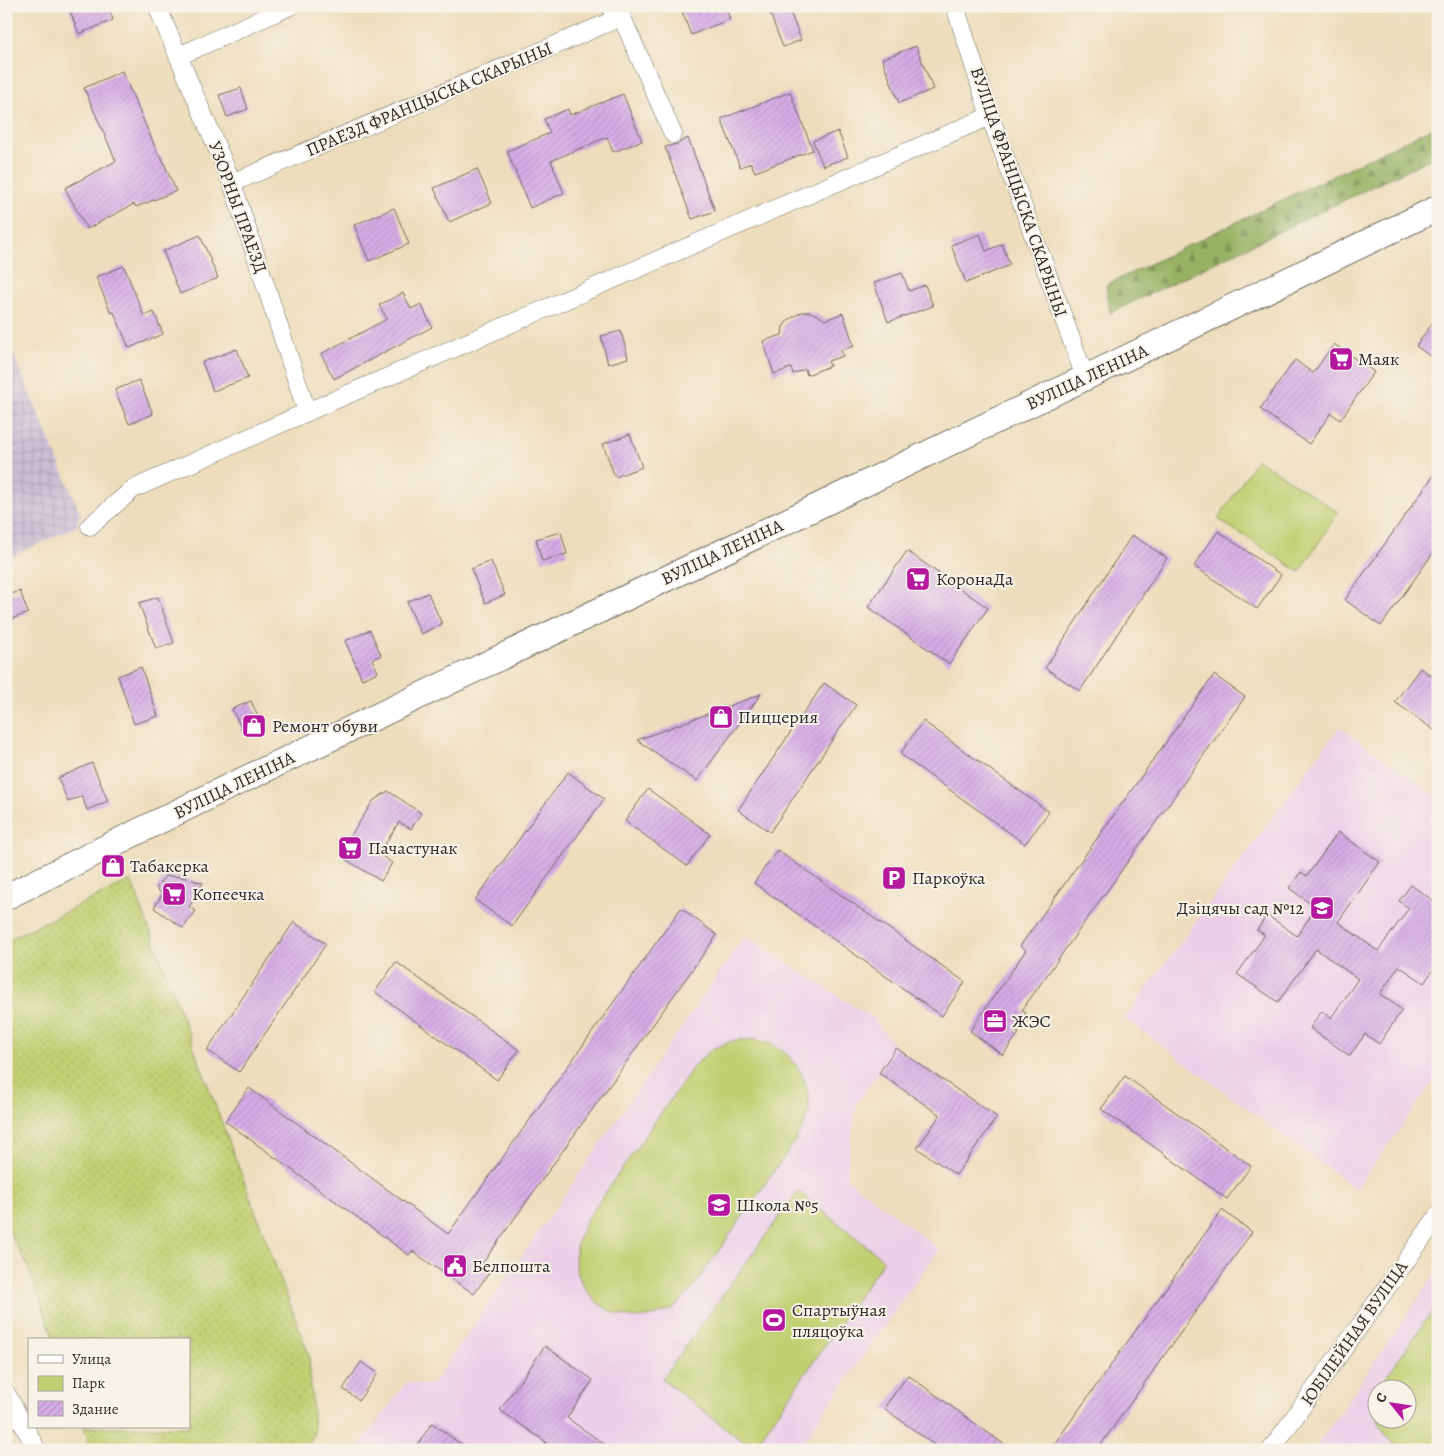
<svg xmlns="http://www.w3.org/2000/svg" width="1444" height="1456" font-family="Alegreya,serif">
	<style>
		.built { fill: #edd0e8; fill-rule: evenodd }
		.industrial { fill: url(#industrial-grid) }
		.green { fill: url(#green-dots); stroke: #767e4e }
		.forest { fill: url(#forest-firs); stroke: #626e48 }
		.pitch { fill: #c1d072; stroke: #767e4e }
		.building { fill: url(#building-hatch) }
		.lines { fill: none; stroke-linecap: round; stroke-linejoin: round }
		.minor-casing { stroke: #6f695e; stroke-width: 19 }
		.secondary-casing { stroke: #6f695e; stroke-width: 27 }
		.minor { stroke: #fff; stroke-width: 18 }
		.secondary { stroke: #fff; stroke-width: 25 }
		.labels { text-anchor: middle; stroke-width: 4; stroke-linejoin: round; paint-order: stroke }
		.street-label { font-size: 18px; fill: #2b2b2b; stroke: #f7f3e8 }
		.poi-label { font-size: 18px; fill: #2b2b2b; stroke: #f7f3e8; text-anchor: start }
	</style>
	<defs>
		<pattern id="industrial-grid" width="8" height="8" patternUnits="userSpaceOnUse" patternTransform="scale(1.25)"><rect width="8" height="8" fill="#ccbed4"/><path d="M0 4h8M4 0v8" fill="none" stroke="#afa3b6"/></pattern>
		<pattern id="green-dots" width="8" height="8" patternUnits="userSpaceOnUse" patternTransform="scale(1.25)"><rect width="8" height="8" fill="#c1d072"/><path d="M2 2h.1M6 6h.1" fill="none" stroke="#a6b363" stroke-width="1.8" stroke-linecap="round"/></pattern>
		<pattern id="forest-firs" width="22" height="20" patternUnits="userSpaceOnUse" patternTransform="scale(1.25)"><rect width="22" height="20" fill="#98b264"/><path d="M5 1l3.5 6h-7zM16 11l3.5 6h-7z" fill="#7c9153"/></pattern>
		<pattern id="building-hatch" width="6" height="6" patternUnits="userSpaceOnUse" patternTransform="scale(1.25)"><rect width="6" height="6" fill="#d6abe6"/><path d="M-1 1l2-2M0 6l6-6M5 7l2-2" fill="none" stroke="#b893c5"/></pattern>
	</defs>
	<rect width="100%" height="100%" fill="#f7f3e8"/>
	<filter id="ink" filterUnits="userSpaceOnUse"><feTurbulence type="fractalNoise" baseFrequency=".02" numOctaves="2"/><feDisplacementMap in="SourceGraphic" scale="10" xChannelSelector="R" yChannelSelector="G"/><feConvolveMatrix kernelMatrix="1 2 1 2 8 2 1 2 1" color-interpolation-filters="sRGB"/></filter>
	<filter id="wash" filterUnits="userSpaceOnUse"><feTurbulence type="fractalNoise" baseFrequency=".0096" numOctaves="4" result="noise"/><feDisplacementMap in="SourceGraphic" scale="20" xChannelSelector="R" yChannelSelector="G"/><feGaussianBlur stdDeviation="1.12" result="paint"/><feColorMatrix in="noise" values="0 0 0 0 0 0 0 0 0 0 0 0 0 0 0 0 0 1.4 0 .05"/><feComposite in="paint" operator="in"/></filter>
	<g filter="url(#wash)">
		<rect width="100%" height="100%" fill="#eeddbc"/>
		<path class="built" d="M1339 727 1438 797V1076L1356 1189 1125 1018Z
			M745 936 874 1019 896 1048 856 1105 846 1178 939 1249 797 1450H357L406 1382 432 1385Z
			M1438 1270V1450H1314ZM1376 1388H1406V1418H1376Z"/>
		<path class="industrial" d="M6 337 80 512 77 526 6 559Z"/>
		<path class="green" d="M131 880 309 1355 314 1434 305 1450H91L84 1427H189V1340H54L28 1266 6 1227V941Z"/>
		<path class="forest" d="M1438 125V155L1110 313 1106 285Z"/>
		<path class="pitch" d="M1257 459 1338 512 1300 572 1218 519Z
			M735 1040C742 1040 751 1039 758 1040 791 1045 816 1085 807 1117 805 1124 800 1132 797 1138L690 1292C685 1297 679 1303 673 1308 670 1311 664 1312 659 1314 624 1327 584 1304 576 1267 572 1250 580 1234 587 1219L694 1066 712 1049Z
			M798 1191 884 1260 753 1449 662 1379Z
			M1438 1303V1450C1403 1450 1392 1454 1378 1419L1406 1418V1388H1381L1384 1380Z"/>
		<g id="blocks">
			<path class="building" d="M68 6H108L113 20 79 34Z
				M680 6H725L730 19 691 35Z
				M767 6H788L801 40 783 47Z
				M916 46 933 89 899 103 882 59Z
				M122 71 159 156H161L176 191 136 207 134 204 87 229 65 188 116 161 84 88Z
				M241 88 248 109 227 117 219 95Z
				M790 92 813 150 755 172 751 163 740 167 721 119Z
				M623 94 642 141 613 152 607 137 551 161 564 193 530 208 507 151 550 133 544 119 568 109 570 115Z
				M838 131 848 157 823 166 813 141Z
				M688 138 715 211 692 219 665 147 677 144Z
				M477 169 492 203 449 222 434 188Z
				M394 208 409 244 369 261 354 225Z
				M980 234 986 251 1002 244 1010 265 966 283 951 245Z
				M200 235 218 278 180 294 163 251Z
				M124 266 144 316 154 312 163 334 129 348 114 312 111 313 96 277Z
				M902 273 909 291 925 285 933 306 888 322 874 283Z
				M403 293 411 309 421 304 432 327 334 379 321 354 387 319 379 305Z
				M802 312H810L818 315 825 320 843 313 854 346 841 350 843 356 828 361 830 366 807 375 805 369 793 374 791 368 774 374 763 341 782 335 783 327 788 320Z
				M1438 315V362L1416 346Z
				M621 331 628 358 608 364 601 336Z
				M1334 344 1374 372 1340 420 1331 413 1309 444 1260 409 1295 360 1313 373Z
				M237 349 248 378 213 391 202 362Z
				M139 380 153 414 129 424 115 390Z
				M630 434 642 467 615 477 603 444Z
				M1438 469V546L1381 626 1345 600Z
				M1218 531 1281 575 1257 609 1194 566Z
				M561 532 567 554 542 561 536 539Z
				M1132 535 1167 558 1080 691 1045 668Z
				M907 551 988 608 949 664 868 607Z
				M491 561 505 595 485 603 471 569Z
				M20 591 28 613 6 621V596Z
				M428 593 442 624 421 634 407 602Z
				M158 597 174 643 156 649 139 603Z
				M370 630 381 655 372 659 378 672 362 679 345 641Z
				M141 667 158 716 134 724 118 676Z
				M1420 668 1438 680V733L1395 702Z
				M1214 675 1245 697 1022 1010 1026 1013 1014 1030 1019 1033 1003 1055 970 1031 1026 950 1020 946Z
				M824 683 856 705 770 832 738 810Z
				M761 694 697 781 637 740Z
				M251 701 262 726 244 734 232 709Z
				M923 721 1049 812 1025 844 900 754Z
				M92 763 108 801 87 810 82 796 68 802 58 778Z
				M568 772 604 799 512 926 475 900Z
				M648 789 710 834 687 866 625 821Z
				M388 791 421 813 411 829 399 822 379 854 392 863 381 881 345 859 348 840 373 801Z
				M1338 832 1380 862 1338 922 1378 951 1409 908 1399 901 1411 885 1438 904V963L1424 983 1399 966 1380 994 1402 1010 1379 1044 1365 1034 1350 1056 1310 1028 1322 1011 1331 1018 1358 979 1316 949 1278 1002 1237 974 1265 935 1257 930 1267 915 1297 936 1316 908 1289 888 1301 872 1307 876Z
				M777 850 965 982 942 1016 754 883Z
				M165 876 182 877 203 883 189 907 196 911 183 928 154 908 162 894 156 888Z
				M681 908 717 935 482 1264 491 1270 474 1294 412 1251 409 1255 225 1121 249 1088 448 1234Z
				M294 922 326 944 239 1072 207 1050Z
				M396 962 519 1050 497 1080 375 992Z
				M896 1048 997 1117 956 1175 917 1148 940 1115 879 1073Z
				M1125 1076 1251 1166 1227 1199 1101 1109Z
				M1222 1210 1252 1232 1097 1450H1050Z
				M545 1346 593 1380 567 1418 613 1450H541L546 1442 500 1410Z
				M361 1362 378 1373 359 1400 343 1389Z
				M908 1375 962 1414 1012 1450H941L884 1408Z
				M432 1423 469 1450H414Z"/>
		</g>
	</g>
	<g filter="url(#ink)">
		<use href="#blocks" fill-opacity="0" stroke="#6f695e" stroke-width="1"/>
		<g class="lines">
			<defs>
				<path id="minor" d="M157 6 232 183 307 412
					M617 6 673 134
					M955 6 990 116 1085 377
					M179 56 290 6
					M232 183 612 21 614 6
					M90 526 133 489 307 412 990 116
					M6 1393 37 1450
					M1271 1450 1438 1216"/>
				<path id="secondary" d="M6 897 224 789 781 524 1438 208"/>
			</defs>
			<use href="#minor" class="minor-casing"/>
			<use href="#secondary" class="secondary-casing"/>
			<use href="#minor" class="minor"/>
			<use href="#secondary" class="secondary"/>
		</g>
	</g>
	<defs>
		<symbol id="supermarket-square" viewBox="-11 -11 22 22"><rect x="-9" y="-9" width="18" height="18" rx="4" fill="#b5179e" stroke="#f7f3e8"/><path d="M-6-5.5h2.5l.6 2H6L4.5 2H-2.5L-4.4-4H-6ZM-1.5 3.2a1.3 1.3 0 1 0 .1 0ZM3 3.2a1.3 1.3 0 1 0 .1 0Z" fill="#fff"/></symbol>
		<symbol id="shop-square" viewBox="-11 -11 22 22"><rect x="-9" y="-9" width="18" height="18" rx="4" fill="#b5179e" stroke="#f7f3e8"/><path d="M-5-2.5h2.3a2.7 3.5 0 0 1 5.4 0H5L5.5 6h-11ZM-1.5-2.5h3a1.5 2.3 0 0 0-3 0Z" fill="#fff"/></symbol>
		<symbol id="parking-square" viewBox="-11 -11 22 22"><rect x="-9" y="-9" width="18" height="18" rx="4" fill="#b5179e" stroke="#f7f3e8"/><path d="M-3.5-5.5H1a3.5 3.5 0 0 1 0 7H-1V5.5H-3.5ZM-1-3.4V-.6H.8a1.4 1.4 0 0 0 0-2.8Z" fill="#fff"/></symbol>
		<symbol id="school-square" viewBox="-11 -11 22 22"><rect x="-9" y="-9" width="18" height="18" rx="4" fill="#b5179e" stroke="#f7f3e8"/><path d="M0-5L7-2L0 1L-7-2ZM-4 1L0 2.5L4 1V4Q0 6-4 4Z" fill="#fff"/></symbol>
		<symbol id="office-square" viewBox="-11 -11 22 22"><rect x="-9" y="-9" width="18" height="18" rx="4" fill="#b5179e" stroke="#f7f3e8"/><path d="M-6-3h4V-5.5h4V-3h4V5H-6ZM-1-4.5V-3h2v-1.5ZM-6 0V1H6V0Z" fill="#fff"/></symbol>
		<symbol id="civic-square" viewBox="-11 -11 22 22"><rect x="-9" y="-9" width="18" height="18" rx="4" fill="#b5179e" stroke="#f7f3e8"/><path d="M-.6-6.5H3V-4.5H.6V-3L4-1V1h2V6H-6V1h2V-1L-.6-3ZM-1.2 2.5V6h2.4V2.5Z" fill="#fff"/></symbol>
		<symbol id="stadium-square" viewBox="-11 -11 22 22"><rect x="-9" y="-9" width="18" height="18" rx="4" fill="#b5179e" stroke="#f7f3e8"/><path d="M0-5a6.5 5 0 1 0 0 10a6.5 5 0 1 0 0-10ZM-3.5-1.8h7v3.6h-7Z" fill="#fff"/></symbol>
	</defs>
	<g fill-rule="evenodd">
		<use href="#supermarket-square" x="1327" y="345" width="28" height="28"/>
		<use href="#supermarket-square" x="904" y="565" width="28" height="28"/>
		<use href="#shop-square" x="707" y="703" width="28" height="28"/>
		<use href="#shop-square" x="240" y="712" width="28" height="28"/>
		<use href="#supermarket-square" x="336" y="834" width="28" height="28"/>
		<use href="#shop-square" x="99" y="852" width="28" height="28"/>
		<use href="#parking-square" x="880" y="864" width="28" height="28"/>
		<use href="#supermarket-square" x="160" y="880" width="28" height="28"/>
		<use href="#school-square" x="1308" y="894" width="28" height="28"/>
		<use href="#office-square" x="981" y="1007" width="28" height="28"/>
		<use href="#school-square" x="705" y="1191" width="28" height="28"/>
		<use href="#civic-square" x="441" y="1252" width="28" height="28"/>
		<use href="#stadium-square" x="760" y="1306" width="28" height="28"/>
	</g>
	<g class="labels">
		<g class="street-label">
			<text transform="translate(429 99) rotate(-23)" y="6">ПРАЕЗД ФРАНЦЫСКА СКАРЫНЫ</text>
			<text transform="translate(1019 192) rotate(71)" y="6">ВУЛІЦА ФРАНЦЫСКА СКАРЫНЫ</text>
			<text transform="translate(238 207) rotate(70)" y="6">УЗОРНЫ ПРАЕЗД</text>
			<text transform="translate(1087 377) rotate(-25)" y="6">ВУЛІЦА ЛЕНІНА</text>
			<text transform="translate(722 552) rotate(-25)" y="6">ВУЛІЦА ЛЕНІНА</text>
			<text transform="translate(234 785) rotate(-26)" y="6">ВУЛІЦА ЛЕНІНА</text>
			<text transform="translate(1354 1333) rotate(-55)" y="6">ЮБІЛЕЙНАЯ ВУЛІЦА</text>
		</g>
		<g class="poi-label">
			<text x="1358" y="365">Маяк</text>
			<text x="936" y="585">КоронаДа</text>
			<text x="738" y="723">Пиццерия</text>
			<text x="272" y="732">Ремонт обуви</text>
			<text x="368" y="854">Пачастунак</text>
			<text x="130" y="872">Табакерка</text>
			<text x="912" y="884">Паркоўка</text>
			<text x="192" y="900">Копеечка</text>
			<text x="1304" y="914" text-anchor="end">Дзіцячы сад №12</text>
			<text x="1012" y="1027">ЖЭС</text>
			<text x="736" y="1211">Школа №5</text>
			<text x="472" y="1272">Белпошта</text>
			<text x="792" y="1316">Спартыўная<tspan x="792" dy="21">пляцоўка</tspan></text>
		</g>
	</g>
	<rect width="1444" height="1456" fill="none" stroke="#f7f3e8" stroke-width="25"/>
	<rect x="28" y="1338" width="162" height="90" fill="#f7f3e8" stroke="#a5a39c"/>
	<rect x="38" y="1355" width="25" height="8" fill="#ffffff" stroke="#a5a39c"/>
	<text x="72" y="1364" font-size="15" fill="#2b2b2b">Улица</text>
	<rect x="38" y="1376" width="25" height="15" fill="#c1d072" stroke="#a5a39c"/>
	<text x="72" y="1388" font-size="15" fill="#2b2b2b">Парк</text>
	<rect x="38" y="1401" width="25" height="15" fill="url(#building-hatch)" stroke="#a5a39c"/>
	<text x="72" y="1414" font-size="15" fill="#2b2b2b">Здание</text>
	<g transform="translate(1392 1404) rotate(300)"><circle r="24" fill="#f7f3e8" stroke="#a5a39c"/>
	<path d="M0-4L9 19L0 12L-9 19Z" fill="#b5179e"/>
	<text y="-8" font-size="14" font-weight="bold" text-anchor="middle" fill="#2b2b2b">С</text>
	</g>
</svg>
